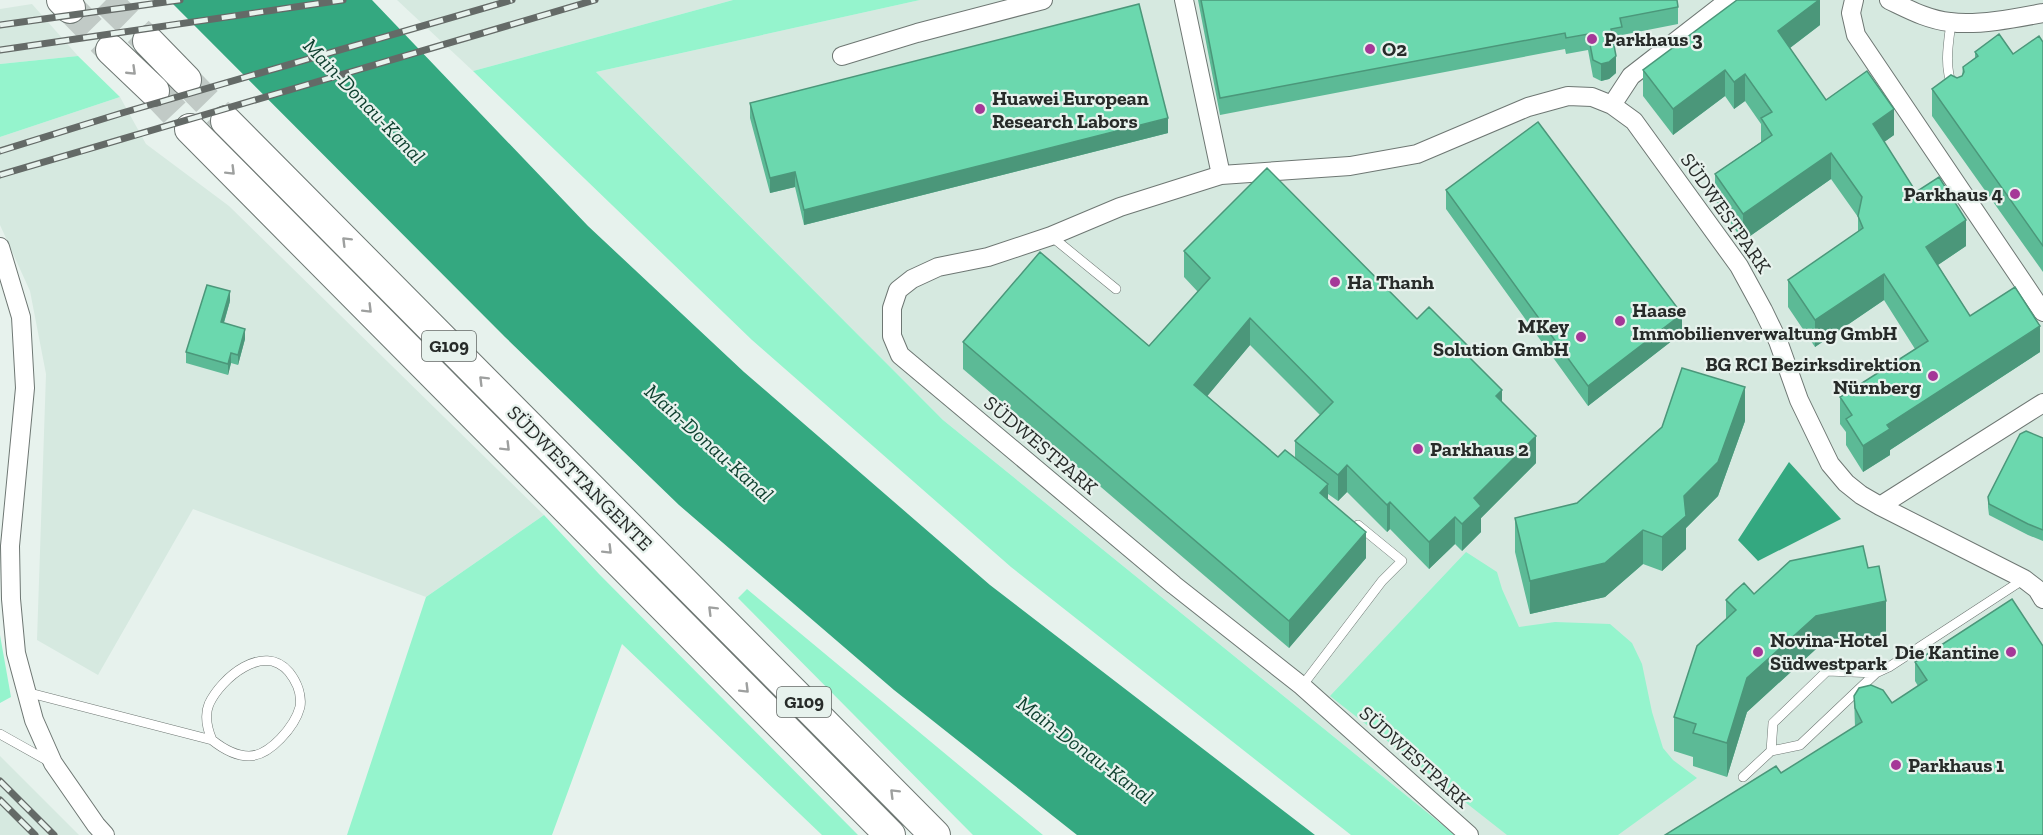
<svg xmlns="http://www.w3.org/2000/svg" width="2043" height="835" font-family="'Zilla Slab',serif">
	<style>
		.built { fill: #d6e9e0 }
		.green { fill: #95f4cd }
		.water { fill: #34a880 }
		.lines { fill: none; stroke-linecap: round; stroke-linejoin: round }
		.trunk-tunnel { stroke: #c1cac6; stroke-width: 30; stroke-dasharray: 30 15; stroke-linecap: butt }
		.service-casing { stroke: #6e7773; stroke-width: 10 }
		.minor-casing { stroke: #6e7773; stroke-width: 20 }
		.trunk-casing { stroke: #6e7773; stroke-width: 32 }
		.service { stroke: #fff; stroke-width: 9 }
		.minor { stroke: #fff; stroke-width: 18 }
		.trunk { stroke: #fff; stroke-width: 30 }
		.rail-casing { stroke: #646a67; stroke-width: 7 }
		.rail { stroke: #e7f2ed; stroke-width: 4.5; stroke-dasharray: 14; stroke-linecap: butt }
		.wall { fill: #5cba96; fill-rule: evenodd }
		.shaded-wall { fill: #4b977a }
		.building { fill: #6bd8ae; stroke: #4b977a; stroke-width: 1.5 }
		.oneway { stroke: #9ea09f }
		.poi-dot { fill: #a53898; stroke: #e7f2ed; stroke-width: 2 }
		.labels { text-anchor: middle; stroke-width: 4.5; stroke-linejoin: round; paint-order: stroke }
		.shield { fill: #e7f2ed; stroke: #616764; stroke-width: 1.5 }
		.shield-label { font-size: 18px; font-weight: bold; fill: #272b29 }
		.poi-label { font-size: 20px; font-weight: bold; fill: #272b29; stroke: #e7f2ed; text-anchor: start }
		.street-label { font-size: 20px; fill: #272b29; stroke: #e7f2ed }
		.water-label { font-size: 21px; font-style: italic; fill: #0e3f2e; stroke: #e7f2ed }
	</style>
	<rect width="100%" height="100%" fill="#e7f2ed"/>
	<path class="built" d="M397 0H733L473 71Z
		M920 0H2043V835H1455L943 420 596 72Z
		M32 4 78 56 0 64V9Z
		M120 97 146 144 229 206 544 515 426 597 193 509 98 675 37 640 46 374 30 291 0 225V137Z
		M0 756 79 835H0Z"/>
	<path class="green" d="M733 0H920L596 72 943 420 1455 835H1351L1011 567 752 340 473 71Z
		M78 56 120 97 0 137V64Z
		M544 515 599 574 858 835H822L622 644 552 835H347L426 597Z
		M1466 552 1497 572 1502 589 1519 627 1555 622 1610 624 1632 643 1642 664 1652 712 1663 748 1673 760 1697 778 1618 835H1507L1330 696Z
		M747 589 1043 835H973L738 598Z
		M0 635 11 697 0 703Z"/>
	<path class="water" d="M169 0H372L588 226 744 372 990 585 1315 835H1077L894 690 679 505 505 337Z
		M1789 462 1841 519 1758 561 1738 540Z"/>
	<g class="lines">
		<path class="trunk-tunnel" d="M106 0 148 41
			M70 8 111 50
			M186 80 226 121
			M154 91 190 129"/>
		<defs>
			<path id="service" d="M1951 23C1948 45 1944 67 1953 88
				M1051 236 1116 289
				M1302 686 1382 581 1402 561 1358 525
				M26 692 212 740C222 748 235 756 249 756 270 756 295 726 300 707 302 695 297 682 289 672 264 642 221 678 209 704 204 716 207 728 212 740
				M0 734 50 762
				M1771 751 1773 723 1827 671 1876 673
				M1743 777 1771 751 1800 745 1876 673 1889 667 2024 579"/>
			<path id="minor" d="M1184 0 1221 175
				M1854 0 1851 13 1856 35 2043 312
				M1889 0C1908 9 1928 20 1950 22 1976 26 2017 18 2043 13
				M842 56 917 33 1043 0
				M1612 105 1631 76 1729 0
				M0 247 21 317 25 388 10 546 11 599 16 653 34 720 53 763 96 825 105 835
				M1880 506 2043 403
				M1469 835 1302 686 1174 585 900 355 892 336V308L898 290 912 279 938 267 988 257 1051 236 1120 207 1221 175 1350 166 1417 154 1528 107 1568 96 1592 97 1612 105 1634 121 1739 266 1763 310 1778 341 1799 400 1830 464 1846 483 1861 495 1880 506 2024 579 2037 589 2043 599"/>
			<path id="trunk" d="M62 0 70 8
				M148 41 186 80
				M111 50 154 91
				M226 121 935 835
				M190 129 890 835"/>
		</defs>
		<use href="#service" class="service-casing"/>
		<use href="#minor" class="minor-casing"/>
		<use href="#trunk" class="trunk-casing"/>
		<use href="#service" class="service"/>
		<use href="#minor" class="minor"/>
		<use href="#trunk" class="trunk"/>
		<defs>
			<path id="rail" d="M0 25 180 0
				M0 50 343 0
				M0 151 122 113 512 0
				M0 175 595 0
				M0 781 54 835
				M0 800 35 835"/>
		</defs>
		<use href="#rail" class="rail-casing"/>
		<use href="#rail" class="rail"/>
	</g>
	<path class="wall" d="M1198 0H1677L1678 7V24L1622 35V44L1614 45 1616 73 1609 79 1601 81 1593 77 1588 50 1566 54 1565 49 1220 115Z
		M1820 0V25L1790 48 1826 100 1894 135 1884 142 1916 192 1966 246 1938 265 1970 316 2040 352 1890 450V455L1863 472 1846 445V432L1840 424V397L1915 349 1884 300 1815 347 1788 307V280L1858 232V217L1831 179 1743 241 1715 200V174L1761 142V124L1745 101 1734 109 1725 96 1673 135 1643 96V70Z
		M2043 42V272L1932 116V89L1962 76 1963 67 1975 58V52L2013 54Z
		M750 103 1168 133 804 225 795 187 770 193 750 118Z
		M1446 190 1682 333 1588 406 1446 209Z
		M1184 251 1417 319 1468 356 1502 402 1536 463 1481 518V532L1462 551 1455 544 1429 569 1390 529 1387 532 1347 492 1338 501 1328 494V499L1366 558 1289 648 963 369V342L1149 346 1198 292 1184 277ZM1250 345 1320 415 1295 441V458L1278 457 1207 396Z
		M230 301 224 323 245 339 238 365 231 363 228 375 186 363V352Z
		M1745 421 1718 496 1686 528V549L1662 571 1643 564 1605 597 1530 614 1515 552V518L1577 503Z
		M2043 438V541L2028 535 1989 515 1988 507V497Z
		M1868 568 1886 634 1816 649 1747 712 1727 777 1693 766V757L1674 751V717L1726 620V600Z
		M2043 646 1781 773 1855 727 1854 696 1892 703 1918 686 1915 681V662Z"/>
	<path class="shaded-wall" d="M1819 0H1820V25L1778 57V31Z
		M1616 56V73L1609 79 1601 81V64Z
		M1725 70V96L1673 135V109Z
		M1745 74V101L1734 109V82Z
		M1894 109V135L1873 150V124Z
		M1168 118V133L804 225V210Z
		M1831 153V179L1743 241V214Z
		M795 172V187L770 193V178Z
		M1966 220V246L1926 273V247Z
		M1884 274V300L1815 347V320Z
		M230 291V301L221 332V322Z
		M1682 314V333L1588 406V386Z
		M1250 318V345L1194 412V385Z
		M2040 326V352L1890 450V455L1863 472V446L1887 425Z
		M245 329V339L238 365V355Z
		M1468 346V372L1463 351Z
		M231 353V363L228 375V364Z
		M1745 387V421L1718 496 1686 528V549L1662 571V537Z
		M1502 390V417L1496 396Z
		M1536 436V463L1481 518V532L1462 551V524L1474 498Z
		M1347 465V492L1338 501V475Z
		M1328 484V511L1320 493Z
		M1390 502V529L1387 532V505Z
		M1455 517V544L1429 569V542Z
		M1643 530V564L1605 597 1530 614V581Z
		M1366 532V558L1289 648V621Z
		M1886 601V634L1816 649 1747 712 1727 777V743L1747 678 1816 616Z"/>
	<path class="building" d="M1201 0H1677L1678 7 1620 18 1622 27 1611 29 1616 56 1609 62 1601 64 1593 60 1588 34 1566 38 1565 33 1220 98Z
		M1737 0H1819L1778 31 1826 100 1867 71 1894 109 1873 124 1916 192 1939 177 1966 220 1926 247 1970 316 2015 287 2040 326 1887 425 1890 429 1863 446 1846 419 1852 415 1840 397 1928 341 1884 274 1815 320 1788 280 1863 228 1858 216 1862 197 1831 153 1743 214 1715 174 1772 135 1761 118 1772 112 1745 74 1734 82 1725 70 1673 109 1643 70Z
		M1139 4 1168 118 804 210 795 172 770 178 750 103Z
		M1999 34 2013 54 2039 36 2043 42V246L1932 89 1951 75 1957 78 1962 76 1964 72 1963 67 1978 56 1975 52Z
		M1538 122 1682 314 1588 386 1446 190Z
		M1267 168 1417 319 1429 307 1468 346 1463 351 1502 390 1496 396 1536 436 1474 498 1481 506 1462 524 1455 517 1429 542 1390 502 1387 505 1347 465 1338 475 1295 441 1333 402 1250 318 1194 385 1278 457 1285 450 1328 484 1320 493 1366 532 1289 621 963 342 1040 252 1149 346 1210 278 1184 251Z
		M207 285 230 291 221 322 245 329 238 355 231 353 228 364 186 352Z
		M1682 368 1745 387 1718 462 1684 496 1686 516 1662 537 1643 530 1605 563 1530 581 1515 518 1577 503 1662 427Z
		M2026 431 2043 438V530L2028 524 1989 504 1988 497 2020 434Z
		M1863 546 1868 568 1879 566 1886 601 1816 616 1747 678 1727 743 1693 733 1696 724 1674 717 1697 646 1736 610 1726 600 1735 591 1744 583 1754 594 1790 561Z
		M2012 599 2043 646V835H1665L1776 766 1781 773 1862 722 1855 708 1854 696 1859 688 1871 685 1883 690 1892 703 1927 680 1915 662Z"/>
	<defs><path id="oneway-chevron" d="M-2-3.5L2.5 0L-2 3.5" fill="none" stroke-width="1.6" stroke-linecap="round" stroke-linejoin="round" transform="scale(1.5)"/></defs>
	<g class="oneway">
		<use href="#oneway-chevron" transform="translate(132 71) rotate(44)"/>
		<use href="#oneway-chevron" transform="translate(231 171) rotate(45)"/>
		<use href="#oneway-chevron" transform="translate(346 241) rotate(-135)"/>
		<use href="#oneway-chevron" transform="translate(368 309) rotate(45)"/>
		<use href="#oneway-chevron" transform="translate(483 380) rotate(-135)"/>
		<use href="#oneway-chevron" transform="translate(506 447) rotate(45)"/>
		<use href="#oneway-chevron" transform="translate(608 550) rotate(45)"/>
		<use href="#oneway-chevron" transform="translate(712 610) rotate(-135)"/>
		<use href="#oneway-chevron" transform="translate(745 689) rotate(45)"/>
		<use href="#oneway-chevron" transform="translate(894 793) rotate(-135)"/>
	</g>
	<g class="poi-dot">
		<circle cx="1592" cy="39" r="6"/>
		<circle cx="1370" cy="49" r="6"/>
		<circle cx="980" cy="109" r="6"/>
		<circle cx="2015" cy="194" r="6"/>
		<circle cx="1335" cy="282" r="6"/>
		<circle cx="1620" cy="321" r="6"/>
		<circle cx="1581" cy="337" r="6"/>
		<circle cx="1933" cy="376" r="6"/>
		<circle cx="1418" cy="449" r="6"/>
		<circle cx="1758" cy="652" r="6"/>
		<circle cx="2011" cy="652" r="6"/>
		<circle cx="1896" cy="765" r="6"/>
	</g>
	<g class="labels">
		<g class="shield">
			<rect x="422" y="331" width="54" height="30" rx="4.5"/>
			<rect x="777" y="687" width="54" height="30" rx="4.5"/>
		</g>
		<g class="shield-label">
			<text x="449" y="352">G109</text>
			<text x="804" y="708">G109</text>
		</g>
		<g class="poi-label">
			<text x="1604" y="46">Parkhaus 3</text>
			<text x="1382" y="56">O2</text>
			<text x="992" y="105">Huawei European<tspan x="992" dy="23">Research Labors</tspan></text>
			<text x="2003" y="201" text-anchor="end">Parkhaus 4</text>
			<text x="1347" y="289">Ha Thanh</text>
			<text x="1632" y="317">Haase<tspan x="1632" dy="23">Immobilienverwaltung GmbH</tspan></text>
			<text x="1569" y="333" text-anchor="end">MKey<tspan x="1569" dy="23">Solution GmbH</tspan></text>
			<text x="1921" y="371" text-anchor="end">BG RCI Bezirksdirektion<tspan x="1921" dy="23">Nürnberg</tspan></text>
			<text x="1430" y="456">Parkhaus 2</text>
			<text x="1770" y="647">Novina-Hotel<tspan x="1770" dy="23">Südwestpark</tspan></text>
			<text x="1999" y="659" text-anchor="end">Die Kantine</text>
			<text x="1908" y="772">Parkhaus 1</text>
		</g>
		<g class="street-label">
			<text transform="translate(1726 213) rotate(55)" y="7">SÜDWESTPARK</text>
			<text transform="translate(1041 445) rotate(40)" y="7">SÜDWESTPARK</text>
			<text transform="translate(580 478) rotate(45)" y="7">SÜDWESTTANGENTE</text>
			<text transform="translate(1415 757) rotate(42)" y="7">SÜDWESTPARK</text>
		</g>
		<g class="water-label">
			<text transform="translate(364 101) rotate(46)" y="7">Main-Donau-Kanal</text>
			<text transform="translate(709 443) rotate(42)" y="7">Main-Donau-Kanal</text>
			<text transform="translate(1085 750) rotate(37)" y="7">Main-Donau-Kanal</text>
		</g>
	</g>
</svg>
